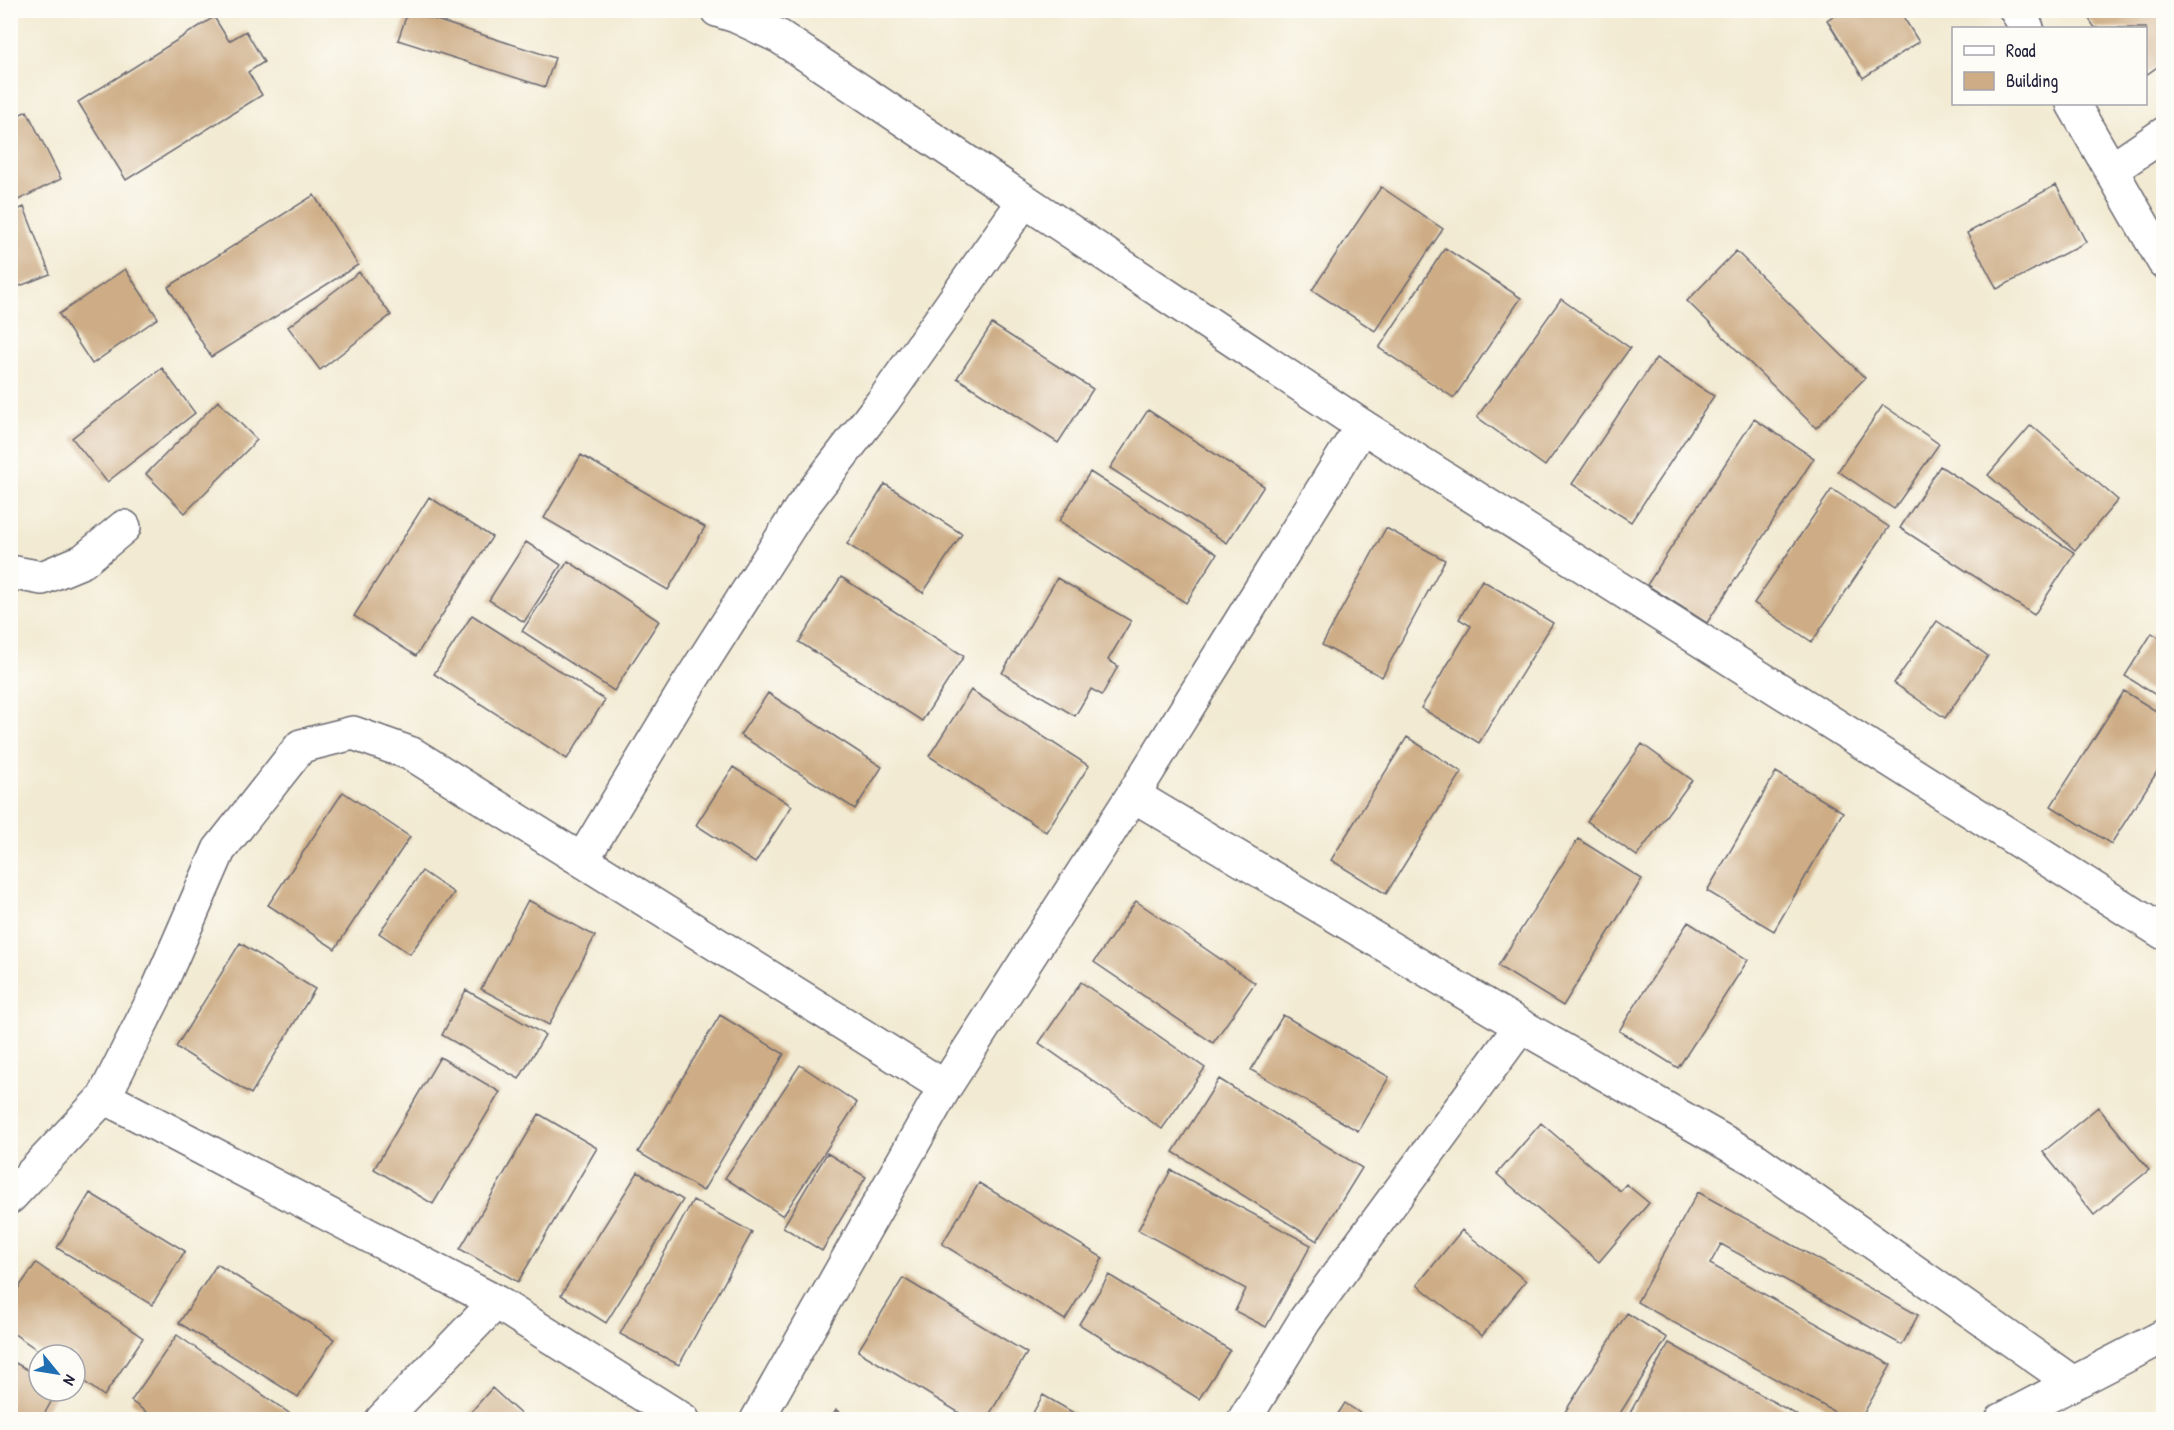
<svg xmlns="http://www.w3.org/2000/svg" width="2174" height="1430" font-family="'Patrick Hand',sans-serif">
	<style>
		.building { fill: #cead86 }
		.lines { fill: none; stroke-linecap: round; stroke-linejoin: round }
		.minor-casing { stroke: #6b6870; stroke-width: 36 }
		.tertiary-casing { stroke: #6b6870; stroke-width: 36 }
		.minor { stroke: #fff; stroke-width: 33 }
		.tertiary { stroke: #fff; stroke-width: 33 }
	</style>
	<rect width="100%" height="100%" fill="#fdfcf7"/>
	<filter id="ink" filterUnits="userSpaceOnUse"><feTurbulence type="fractalNoise" baseFrequency=".0167" numOctaves="2"/><feDisplacementMap in="SourceGraphic" scale="12" xChannelSelector="R" yChannelSelector="G"/><feConvolveMatrix kernelMatrix="1 2 1 2 8 2 1 2 1" color-interpolation-filters="sRGB"/></filter>
	<filter id="wash" filterUnits="userSpaceOnUse"><feTurbulence type="fractalNoise" baseFrequency=".008" numOctaves="4" result="noise"/><feDisplacementMap in="SourceGraphic" scale="24" xChannelSelector="R" yChannelSelector="G"/><feGaussianBlur stdDeviation="1.35" result="paint"/><feColorMatrix in="noise" values="0 0 0 0 0 0 0 0 0 0 0 0 0 0 0 0 0 1.4 0 .05"/><feComposite in="paint" operator="in"/></filter>
	<g filter="url(#wash)">
		<rect width="100%" height="100%" fill="#f2ead2"/>
		<g id="blocks">
			<path class="building" d="M1842 10H1899L1919 42 1863 78 1827 20Z
				M2083 10H2158L2164 19V62L2146 75V28H2095Z
				M408 11 555 58 545 87 398 40Z
				M214 17 229 41 246 31 264 62 248 72 262 95 126 180 78 102Z
				M27 111 61 179 10 204V119Z
				M2056 185 2086 242 1997 289 1967 233Z
				M1381 187 1443 229 1375 331 1312 290Z
				M314 195 358 265 211 357 168 287Z
				M24 207 50 274 10 290V213Z
				M1445 248 1521 298 1454 398 1379 348Z
				M1736 251 1865 378 1816 428 1687 301Z
				M125 269 158 318 92 364 59 314Z
				M359 272 391 315 320 370 288 327Z
				M1561 299 1630 348 1545 466 1477 417Z
				M992 324 1093 389 1058 443 957 378Z
				M1656 358 1714 396 1631 522 1572 484Z
				M162 368 195 413 107 482 72 438Z
				M218 401 257 440 185 513 146 474Z
				M1883 405 1939 444 1894 509 1838 471Z
				M1148 410 1264 486 1227 543 1110 468Z
				M1754 419 1814 458 1707 623 1647 585Z
				M2031 425 2118 500 2075 550 1988 475Z
				M581 455 705 527 668 590 544 518Z
				M1940 466 2075 553 2034 615 1900 528Z
				M1090 472 1217 554 1186 603 1059 521Z
				M885 484 962 534 923 593 847 544Z
				M1832 489 1889 527 1812 642 1754 603Z
				M429 497 492 537 416 656 354 616Z
				M1386 528 1445 560 1382 677 1322 645Z
				M526 542 561 565 524 622 489 600Z
				M568 561 659 621 614 691 522 631Z
				M841 577 964 656 922 721 799 642Z
				M1057 578 1131 621 1108 660 1118 666 1102 695 1091 689 1075 716 1002 673Z
				M1482 580 1553 623 1479 743 1421 708 1471 626 1459 619Z
				M472 615 605 700 567 759 434 674Z
				M1937 621 1988 656 1945 718 1894 683Z
				M2152 633 2164 641V700L2125 676Z
				M971 690 1089 766 1046 832 929 756Z
				M2124 691 2164 716V761L2111 844 2051 806Z
				M768 693 882 767 855 809 740 735Z
				M1407 737 1462 772 1386 894 1331 860Z
				M1642 744 1692 780 1637 856 1587 821Z
				M733 767 792 806 755 863 696 825Z
				M1776 772 1843 812 1774 931 1707 891Z
				M343 792 410 837 335 949 268 905Z
				M1578 839 1642 879 1563 1006 1498 966Z
				M422 871 454 893 410 954 379 933Z
				M528 900 595 936 549 1025 481 989Z
				M1136 901 1255 983 1213 1043 1094 962Z
				M1688 922 1748 960 1678 1068 1619 1031Z
				M240 943 315 989 251 1094 176 1047Z
				M1081 982 1205 1068 1162 1129 1039 1043Z
				M466 990 545 1035 519 1079 442 1035Z
				M720 1015 784 1054 703 1191 638 1152Z
				M1283 1015 1389 1077 1358 1131 1251 1070Z
				M440 1057 500 1092 433 1204 374 1169Z
				M800 1065 857 1103 783 1216 725 1178Z
				M1219 1079 1362 1168 1317 1241 1173 1152Z
				M2098 1107 2149 1170 2094 1215 2043 1152Z
				M539 1114 597 1148 518 1282 460 1249Z
				M1541 1123 1620 1191 1626 1184 1649 1203 1599 1262 1497 1174Z
				M827 1153 866 1177 822 1251 783 1227Z
				M1171 1170 1311 1245 1266 1327 1235 1311 1246 1289 1138 1230Z
				M638 1172 683 1200 606 1323 561 1295Z
				M979 1183 1103 1258 1065 1320 942 1244Z
				M1698 1192 1918 1315 1902 1345 1721 1244 1710 1264 1891 1365 1860 1420H1849L1637 1302Z
				M90 1193 185 1251 152 1305 57 1248Z
				M693 1200 752 1232 679 1365 620 1334Z
				M1462 1230 1526 1281 1482 1336 1417 1285Z
				M36 1263 143 1338 104 1396 75 1375V1355H45L10 1331V1300Z
				M217 1264 334 1339 298 1397 179 1323Z
				M1109 1275 1230 1350 1199 1399 1079 1324Z
				M903 1278 1027 1353 986 1420H971L858 1351Z
				M1627 1313 1667 1338 1616 1420H1560Z
				M177 1335 299 1420H157L131 1401Z
				M1669 1343 1806 1420H1626Z
				M10 1360 39 1376V1391H57L41 1420H10Z
				M492 1388 527 1420H464Z
				M1043 1395 1086 1420H1029Z
				M1345 1403 1370 1420H1334Z
				M836 1410 852 1420H830Z"/>
		</g>
	</g>
	<g filter="url(#ink)">
		<use href="#blocks" fill-opacity="0" stroke="#6b6870" stroke-width="1.5"/>
		<g class="lines">
			<defs>
				<path id="minor" d="M2016 10 2027 28
					M2073 104 2164 262
					M2111 170 2164 134
					M10 572 42 578 83 561 124 527
					M1133 795 1521 1026 1756 1160 2073 1383
					M582 860 686 688 801 508 884 400 1024 201
					M104 1097 496 1302 683 1420
					M10 1197 104 1097 157 992 219 850 301 746 353 733 412 754 945 1087
					M382 1420 496 1302
					M757 1420 945 1087 1133 795 1362 426
					M1244 1420 1305 1320 1521 1026
					M2002 1420 2164 1336"/>
				<path id="tertiary" d="M717 10 736 16 780 37 1362 426 2164 933"/>
			</defs>
			<use href="#minor" class="minor-casing"/>
			<use href="#tertiary" class="tertiary-casing"/>
			<use href="#minor" class="minor"/>
			<use href="#tertiary" class="tertiary"/>
		</g>
	</g>
	<rect width="2174" height="1430" fill="none" stroke="#fdfcf7" stroke-width="36"/>
	<rect x="1952" y="27" width="195" height="78" fill="#fdfcf7" stroke="#a5a5ac" stroke-width="1.5"/>
	<rect x="1964" y="46" width="30" height="9" fill="#ffffff" stroke="#a5a5ac" stroke-width="1.5"/>
	<text x="2006" y="57" font-size="18" fill="#22223b">Road</text>
	<rect x="1964" y="72" width="30" height="18" fill="#cead86" stroke="#a5a5ac" stroke-width="1.5"/>
	<text x="2006" y="87" font-size="18" fill="#22223b">Building</text>
	<g transform="translate(57 1373) rotate(120)"><circle r="28" fill="#fdfcf7" stroke="#a5a5ac" stroke-width="1.5"/>
	<path d="M0-4.5L10 22L0 15L-10 22Z" fill="#1f6fb2"/>
	<text y="-9" font-size="16" font-weight="bold" text-anchor="middle" fill="#22223b">N</text>
	</g>
</svg>
